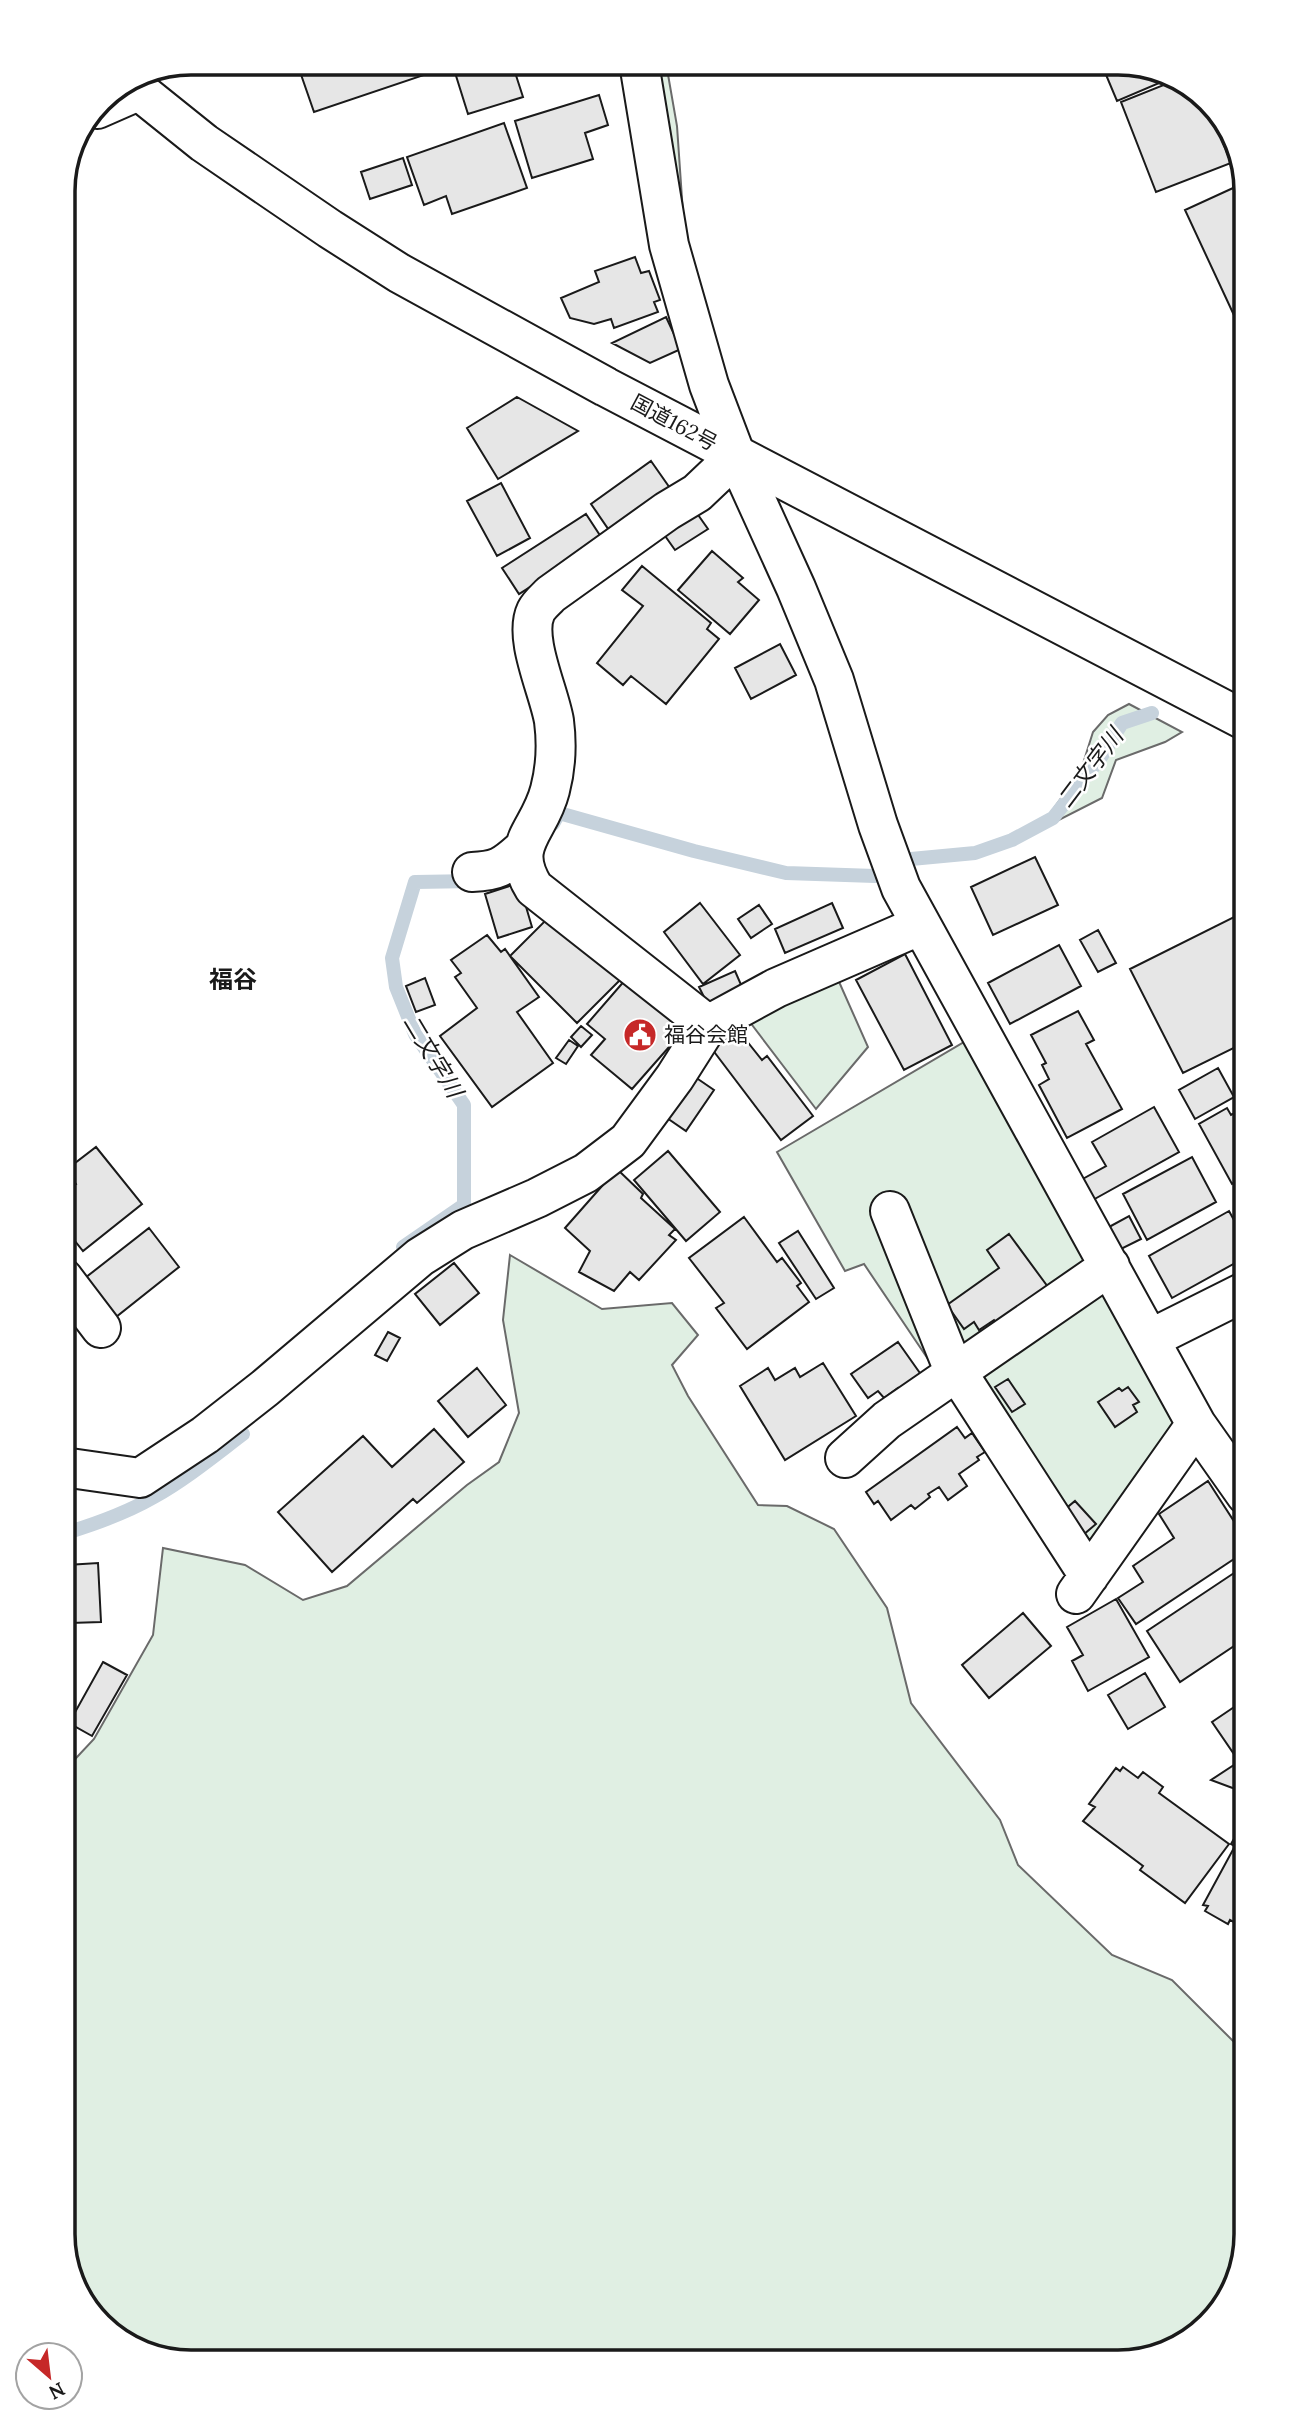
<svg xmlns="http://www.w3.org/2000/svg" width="1309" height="2425" font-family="Lora,'Noto Sans JP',serif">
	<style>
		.green { fill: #e0efe3; stroke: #6a6a6a; stroke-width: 2 }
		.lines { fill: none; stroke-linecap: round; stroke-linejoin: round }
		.stream { stroke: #c6d2dc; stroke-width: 14 }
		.building { fill: #e6e6e6; stroke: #1a1a1a; stroke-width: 2 }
		.minor-casing { stroke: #1a1a1a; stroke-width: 42 }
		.highway-casing { stroke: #1a1a1a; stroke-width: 42 }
		.minor { stroke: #fff; stroke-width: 38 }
		.highway { stroke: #fff; stroke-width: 38 }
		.labels { text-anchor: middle; stroke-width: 5; stroke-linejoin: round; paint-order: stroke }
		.street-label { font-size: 21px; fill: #1a1a1a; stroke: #fff }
		.poi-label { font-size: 21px; fill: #1a1a1a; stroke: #fff; text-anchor: start }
		.water-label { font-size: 23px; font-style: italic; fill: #1a1a1a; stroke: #fff }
		.quarter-label { font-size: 24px; font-weight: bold; fill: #1a1a1a; stroke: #fff }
		.rim { fill: none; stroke: #1a1a1a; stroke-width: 3.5 }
	</style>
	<rect width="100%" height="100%" fill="#fff"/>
	<path class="green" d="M655 63H666L677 126 685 242Z
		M1129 704 1182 732 1165 742 1116 760 1102 798 1051 824 1047 818 1081 770 1093 732 1108 715Z
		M836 975 868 1047 816 1109 746 1017Z
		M971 1038 1183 1421 1086 1556 936 1371 864 1264 845 1271 777 1152Z
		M510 1255 602 1309 672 1303 698 1335 672 1365 688 1396 758 1505 787 1506 834 1529 887 1608 911 1703 1000 1820 1018 1865 1112 1955 1172 1980 1241 2049 1246 2051V2234L1224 2305 1167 2352 1118 2362H183L120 2340 73 2283 63 2234V1772L94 1739 153 1635 163 1548 245 1565 303 1600 347 1586 467 1485 499 1462 519 1413 503 1320Z"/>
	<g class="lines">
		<path class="stream" d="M553 824 559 813 694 851 786 873 875 876
			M911 859 975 853 1012 840 1053 818 1101 757 1122 723 1152 713
			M403 1247 464 1205V1105L415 1034 396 987 392 958 415 882 475 881
			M69 1532C98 1523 128 1512 154 1497 186 1479 214 1456 243 1434"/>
	</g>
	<path class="building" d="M297 63H423L427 74 314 112Z
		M452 63H512L523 97 468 114Z
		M1120 63H1127L1162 75 1164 81 1117 101 1104 70Z
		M1176 80 1189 85 1210 110 1231 163 1156 192 1121 102Z
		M599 95 608 125 585 133 593 159 532 178 515 121Z
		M504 123 527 188 452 214 446 196 424 205 407 157Z
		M1237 149 1240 163 1233 166 1228 152Z
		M403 158 412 185 370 199 361 172Z
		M1244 183 1246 191V341L1185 210Z
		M635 257 641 273 649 271 660 300 654 302 658 312 614 328 611 319 594 324 570 318 561 298 599 282 595 271Z
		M666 317 681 349 650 363 612 343Z
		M517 397 578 431 498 479 467 428Z
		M651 461 672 491 611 533 591 504Z
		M501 483 530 538 497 556 467 501Z
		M696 512 708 529 675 550 663 533Z
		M586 514 603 540 519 594 502 568Z
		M712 551 743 578 738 582 759 600 730 634 678 590Z
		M642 566 711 623 707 629 719 639 666 704 631 676 623 685 597 663 643 606 622 590Z
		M780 644 796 675 751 699 735 668Z
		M1035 857 1058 905 993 935 971 887Z
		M519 883 532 927 498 938 485 894Z
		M700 903 740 955 703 984 664 932Z
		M832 903 843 928 785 953 775 929Z
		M759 905 772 924 751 938 738 919Z
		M1246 911V1042L1183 1073 1130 969Z
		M549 917 621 979 577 1023 510 956Z
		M1098 930 1116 963 1098 972 1080 940Z
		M487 935 501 952 505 949 539 997 517 1012 553 1063 492 1107 440 1036 477 1008 455 977 461 973 451 960Z
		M1059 945 1081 986 1010 1024 988 983Z
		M905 954 952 1045 904 1070 856 980Z
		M735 971 742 987 707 1003 699 987Z
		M425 978 435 1005 416 1012 406 986Z
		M626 979 684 1030 632 1089 591 1055 605 1039 587 1024Z
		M1078 1011 1094 1040 1086 1044 1122 1109 1067 1138 1039 1085 1049 1079 1042 1065 1046 1063 1031 1035Z
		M581 1026 592 1035 581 1047 571 1037Z
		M738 1030 762 1060 767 1056 813 1116 781 1140 712 1049Z
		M569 1040 578 1046 566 1064 556 1058Z
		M1218 1068 1234 1097 1195 1119 1179 1090Z
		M695 1077 714 1090 686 1131 667 1118Z
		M1154 1107 1179 1152 1091 1201 1079 1181 1106 1166 1092 1142Z
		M1246 1107V1177L1232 1184 1199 1124 1227 1108 1231 1115Z
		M96 1147 142 1204 83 1251 63 1226V1194L76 1184 66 1170Z
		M668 1151 720 1212 686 1241 634 1180Z
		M1192 1157 1216 1202 1147 1240 1123 1194Z
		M617 1169 643 1194 641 1198 675 1229 669 1235 676 1240 639 1280 630 1272 614 1291 579 1272 590 1251 565 1228Z
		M1229 1211 1246 1242V1257L1172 1298 1149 1256Z
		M1129 1216 1141 1239 1121 1249 1109 1227Z
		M744 1217 777 1262 782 1258 801 1283 797 1286 809 1302 747 1349 716 1308 724 1303 689 1258Z
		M149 1228 179 1267 116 1317 85 1278Z
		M798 1231 834 1288 816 1299 779 1243Z
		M1009 1234 1048 1287 997 1324 994 1320 979 1330 974 1322 964 1329 947 1305 999 1268 987 1250Z
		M454 1263 479 1293 440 1325 415 1294Z
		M388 1332 400 1338 387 1361 375 1355Z
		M63 1337 71 1348 63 1354Z
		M898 1342 922 1376 900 1391 898 1388 884 1398 878 1391 868 1398 851 1374Z
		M823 1363 856 1416 785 1460 740 1386 768 1368 775 1380 795 1368 800 1377Z
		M477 1368 506 1405 468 1437 438 1401Z
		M1008 1379 1025 1404 1012 1412 995 1387Z
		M1128 1387 1139 1402 1133 1405 1137 1412 1115 1427 1098 1402 1119 1388 1122 1391Z
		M957 1427 965 1438 972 1433 985 1452 977 1457 979 1460 959 1474 967 1486 948 1500 939 1487 928 1494 930 1497 915 1509 911 1505 891 1520 878 1501 874 1504 866 1492Z
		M434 1429 464 1462 417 1503 413 1499 332 1572 278 1512 363 1436 392 1467Z
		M1208 1481 1246 1540V1551L1136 1624 1118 1598 1143 1582 1133 1566 1174 1538 1159 1514Z
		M1075 1501 1096 1524 1083 1535 1063 1511Z
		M98 1563 101 1622 70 1623 67 1565Z
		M1246 1565V1638L1180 1682 1147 1631Z
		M1116 1599 1149 1657 1088 1691 1072 1661 1083 1655 1067 1627Z
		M1023 1613 1051 1646 989 1698 962 1665Z
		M103 1662 127 1675 92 1736 69 1723Z
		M1145 1673 1165 1707 1128 1729 1108 1695Z
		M1243 1701 1246 1705V1754L1238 1760 1212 1722Z
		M1246 1757V1793L1211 1780Z
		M1123 1767 1138 1778 1143 1772 1163 1787 1159 1793 1229 1844 1185 1903 1140 1870 1143 1866 1083 1821 1095 1807 1089 1804 1116 1768 1120 1771Z
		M1246 1817V1929L1230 1920 1228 1924 1205 1911 1208 1906 1203 1905 1235 1846 1231 1844Z"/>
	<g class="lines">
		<defs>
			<path id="minor" d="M639 63 669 245 709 385 736 456 796 588 834 680 878 825 901 888 1196 1424 1246 1495
				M97 109 138 91
				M472 872C497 871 503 867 521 851
				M708 1025 534 888C507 844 539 833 550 790 556 767 557 744 554 721 549 691 523 638 536 611 539 605 546 599 551 594L667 511 697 493 736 456
				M890 1211 950 1361 1089 1576
				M63 1278 101 1328
				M1150 1339 1246 1291
				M845 1458 887 1420 1110 1266
				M63 1467 140 1478 205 1435 265 1388 420 1257 463 1230 537 1198 586 1173 628 1141 675 1077 708 1025 776 988 921 925
				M1076 1594 1196 1424"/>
			<path id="highway" d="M128 82 204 143 330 229 399 273 606 387 1246 721"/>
		</defs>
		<use href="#minor" class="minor-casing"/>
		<use href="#highway" class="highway-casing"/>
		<use href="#minor" class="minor"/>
		<use href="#highway" class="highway"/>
	</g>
	<defs>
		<symbol id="civic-disc" viewBox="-11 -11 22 22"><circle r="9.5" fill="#c62828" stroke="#fff"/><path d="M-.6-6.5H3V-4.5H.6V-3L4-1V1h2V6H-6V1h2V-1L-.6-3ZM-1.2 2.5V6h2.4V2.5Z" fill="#fff"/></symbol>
	</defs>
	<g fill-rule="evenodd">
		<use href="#civic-disc" x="621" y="1016" width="38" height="38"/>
	</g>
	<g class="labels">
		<g class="street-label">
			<text transform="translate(674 423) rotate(28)" y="7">国道162号</text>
		</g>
		<g class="poi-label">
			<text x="664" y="1042">福谷会館</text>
		</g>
		<g class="water-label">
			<text transform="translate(1090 768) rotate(-53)" y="8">二文字川</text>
			<text transform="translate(433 1056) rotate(59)" y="8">二文字川</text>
		</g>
		<g class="quarter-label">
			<text x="233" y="988">福谷</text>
		</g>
	</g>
	<path d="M0 0H1309V2425H0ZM191 75H1118A116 116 0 0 1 1234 191V2234A116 116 0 0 1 1118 2350H191A116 116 0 0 1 75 2234V191A116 116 0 0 1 191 75Z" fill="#fff" fill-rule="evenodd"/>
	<path class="rim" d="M191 75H1118A116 116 0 0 1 1234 191V2234A116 116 0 0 1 1118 2350H191A116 116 0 0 1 75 2234V191A116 116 0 0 1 191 75Z"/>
	<g transform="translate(49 2376) rotate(152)"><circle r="33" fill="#ffffff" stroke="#a3a3a3" stroke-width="2"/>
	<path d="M0-5L12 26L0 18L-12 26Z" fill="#c62828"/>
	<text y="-10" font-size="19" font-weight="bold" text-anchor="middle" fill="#1a1a1a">N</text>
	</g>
</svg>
